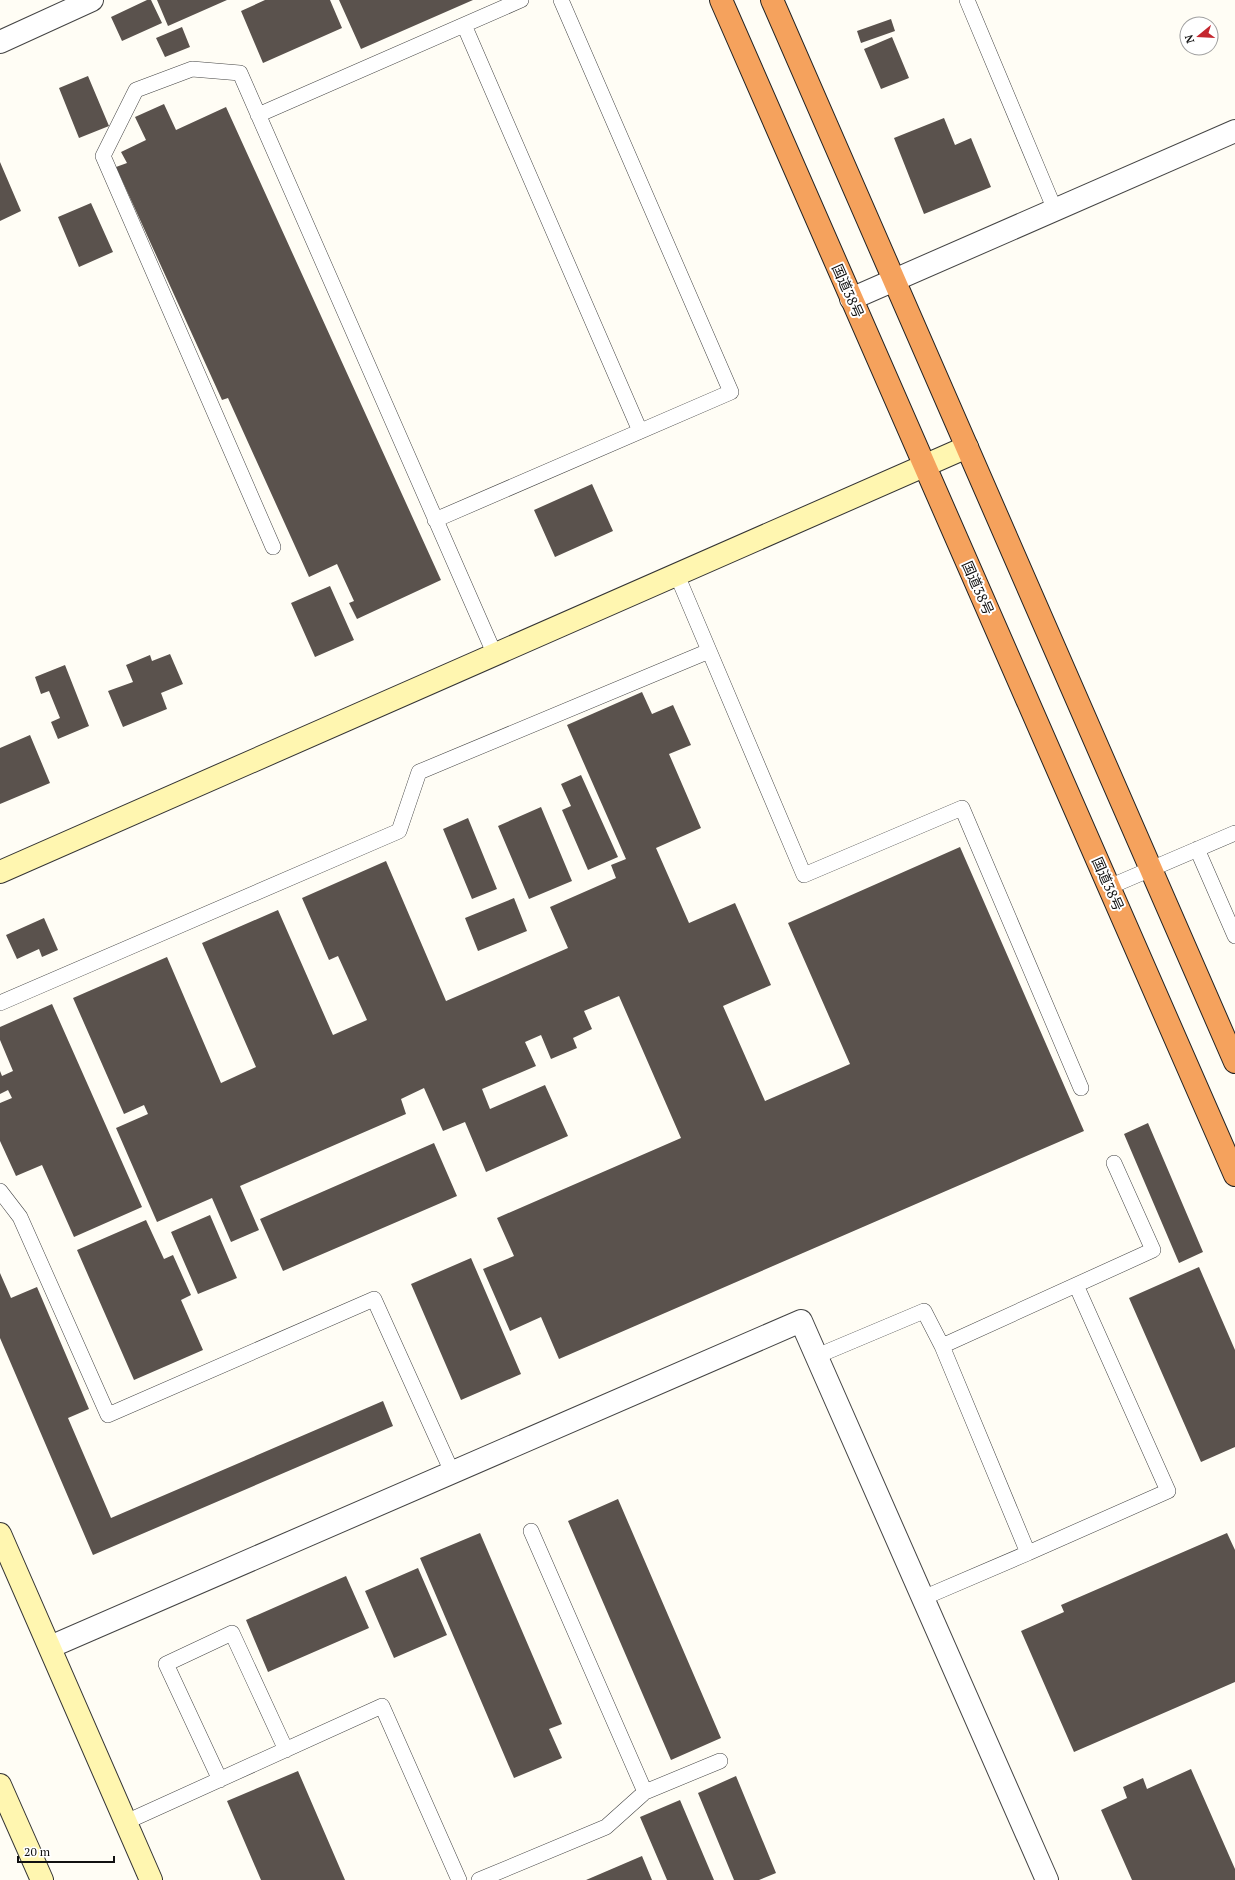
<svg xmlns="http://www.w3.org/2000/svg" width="1235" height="1880" font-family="'PT Serif','Noto Sans JP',serif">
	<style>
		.building { fill: #5a524d }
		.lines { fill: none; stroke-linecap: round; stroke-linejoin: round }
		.lane-casing { stroke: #444; stroke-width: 16 }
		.street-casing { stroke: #444; stroke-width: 24 }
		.secondary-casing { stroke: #333; stroke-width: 24 }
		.highway-casing { stroke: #222; stroke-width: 24 }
		.lane { stroke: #fff; stroke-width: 15 }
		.street { stroke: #fff; stroke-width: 22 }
		.secondary { stroke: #fff6b0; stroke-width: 22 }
		.highway { stroke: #f5a25d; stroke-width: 22 }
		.labels { text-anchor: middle; stroke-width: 4; stroke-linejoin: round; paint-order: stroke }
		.street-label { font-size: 14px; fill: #111; stroke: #fff }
	</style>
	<rect width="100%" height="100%" fill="#fffdf5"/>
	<path class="building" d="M147 0H151L162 23 122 41 111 17Z
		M157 0H227L168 26Z
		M265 0H330L342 28 263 63 241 11Z
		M339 0H473L361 49Z
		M891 19 895 31 861 43 857 31Z
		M182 27 190 47 165 57 156 38Z
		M892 37 909 78 881 89 864 49Z
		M88 76 109 126 79 138 59 88Z
		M164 104 176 130 226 107 441 580 357 619 349 603 354 601 337 564 309 577 228 398 222 400 116 167 127 163 121 152 146 140 135 117Z
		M944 118 955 145 971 138 991 187 924 214 894 138Z
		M0 162 21 211 0 221Z
		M91 203 113 252 79 267 58 217Z
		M592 484 613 531 555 557 534 510Z
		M330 586 354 640 315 657 291 603Z
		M170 654 183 684 161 693 167 709 123 727 108 691 133 682 126 665 150 655 152 661Z
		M65 665 89 726 58 739 51 722 60 718 49 691 41 694 35 677Z
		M642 692 652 714 673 705 691 745 669 754 701 828 656 848 689 923 735 903 771 985 723 1006 765 1101 850 1064 788 923 960 847 1084 1131 559 1359 541 1317 510 1331 483 1269 514 1256 497 1218 681 1138 619 996 584 1011 592 1029 573 1038 577 1048 551 1059 541 1035 525 1042 536 1066 482 1089 490 1109 545 1085 568 1136 486 1172 465 1122 443 1131 424 1088 401 1099 406 1114 240 1186 259 1230 231 1242 212 1198 157 1222 116 1128 148 1114 144 1105 124 1114 73 998 167 957 221 1083 256 1067 202 943 278 910 333 1035 367 1020 338 956 329 960 302 898 386 861 446 1001 568 948 550 907 616 878 611 865 626 859 567 725Z
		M30 735 50 783 0 804V748Z
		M581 775 618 857 588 870 562 810 571 806 561 784Z
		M541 807 572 881 529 899 498 826Z
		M468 818 497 889 472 899 443 829Z
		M514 898 527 931 478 951 465 918Z
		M44 918 58 950 42 957 39 949 17 959 6 935Z
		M52 1004 142 1207 74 1237 42 1165 16 1176 0 1141V1103L12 1098 8 1090 0 1094V1071L2 1076 13 1071 0 1040V1027Z
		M1148 1123 1203 1252 1179 1263 1124 1134Z
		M434 1143 457 1196 283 1271 260 1219Z
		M210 1215 237 1278 198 1294 171 1232Z
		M146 1220 164 1259 173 1255 191 1295 181 1300 203 1350 134 1380 77 1250Z
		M471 1258 521 1374 461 1400 411 1284Z
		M1199 1267 1235 1350V1447L1201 1462 1129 1298Z
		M0 1273 11 1298 37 1287 89 1409 68 1418 111 1518 383 1401 393 1426 93 1555 0 1338Z
		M618 1499 721 1738 671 1760 568 1521Z
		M480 1533 562 1724 549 1729 562 1758 514 1778 420 1558Z
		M1227 1533 1235 1550V1682L1074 1752 1021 1631 1064 1612 1061 1605Z
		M418 1568 447 1635 394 1658 365 1591Z
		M346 1576 369 1628 268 1672 246 1620Z
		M1191 1769 1235 1869V1880H1132L1101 1810 1127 1798 1123 1787 1143 1778 1147 1789Z
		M298 1771 345 1880H261L227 1801Z
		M736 1776 776 1873 759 1880H734L698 1793Z
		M680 1800 714 1880H667L640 1817Z
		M642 1856 652 1880H586Z"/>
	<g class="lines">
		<defs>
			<path id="lane" d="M967 0 1055 210
				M464 25 640 431
				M258 115 521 0
				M435 520 731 392 561 0
				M273 547 103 156 136 90 192 69 240 73 495 655
				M677 575 804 875 962 808 1081 1088
				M1197 849 1235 936
				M1109 887 1235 833
				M0 1003 399 831 419 772 709 651
				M0 1191 20 1217 108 1415 374 1299 452 1472
				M942 1346 1153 1250 1114 1163
				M817 1356 924 1311 942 1346 1028 1553 923 1598
				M1028 1553 1168 1491 1076 1285
				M220 1780 166 1664 232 1633 286 1750
				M645 1792 720 1761
				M126 1822 382 1706 459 1880
				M479 1880 606 1827 645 1792 531 1531"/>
			<path id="street" d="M0 42 92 0
				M851 299 1235 131
				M50 1647 801 1321 1047 1880"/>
			<path id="secondary" d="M0 872 967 447
				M0 1534 151 1880
				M0 1785 42 1880"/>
			<path id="highway" d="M721 0 1235 1175
				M772 0 1235 1062"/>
		</defs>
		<use href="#lane" class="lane-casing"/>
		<use href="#street" class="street-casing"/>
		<use href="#secondary" class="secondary-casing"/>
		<use href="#highway" class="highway-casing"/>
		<use href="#lane" class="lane"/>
		<use href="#street" class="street"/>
		<use href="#secondary" class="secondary"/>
		<use href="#highway" class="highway"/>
	</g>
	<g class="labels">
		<g class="street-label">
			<text transform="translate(848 291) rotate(66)" y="5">国道38号</text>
			<text transform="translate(978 588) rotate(66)" y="5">国道38号</text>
			<text transform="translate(1108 884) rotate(66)" y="5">国道38号</text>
		</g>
	</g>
	<g transform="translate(1199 36) rotate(252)"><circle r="19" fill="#ffffff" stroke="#a0a0a0"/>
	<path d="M0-3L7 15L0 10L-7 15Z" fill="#c4262e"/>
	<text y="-6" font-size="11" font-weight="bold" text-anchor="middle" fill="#111111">N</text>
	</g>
	<path d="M18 1856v6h96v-6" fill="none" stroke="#111111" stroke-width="2"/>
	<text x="24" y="1856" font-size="12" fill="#111111" stroke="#ffffff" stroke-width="3" paint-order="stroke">20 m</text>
</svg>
